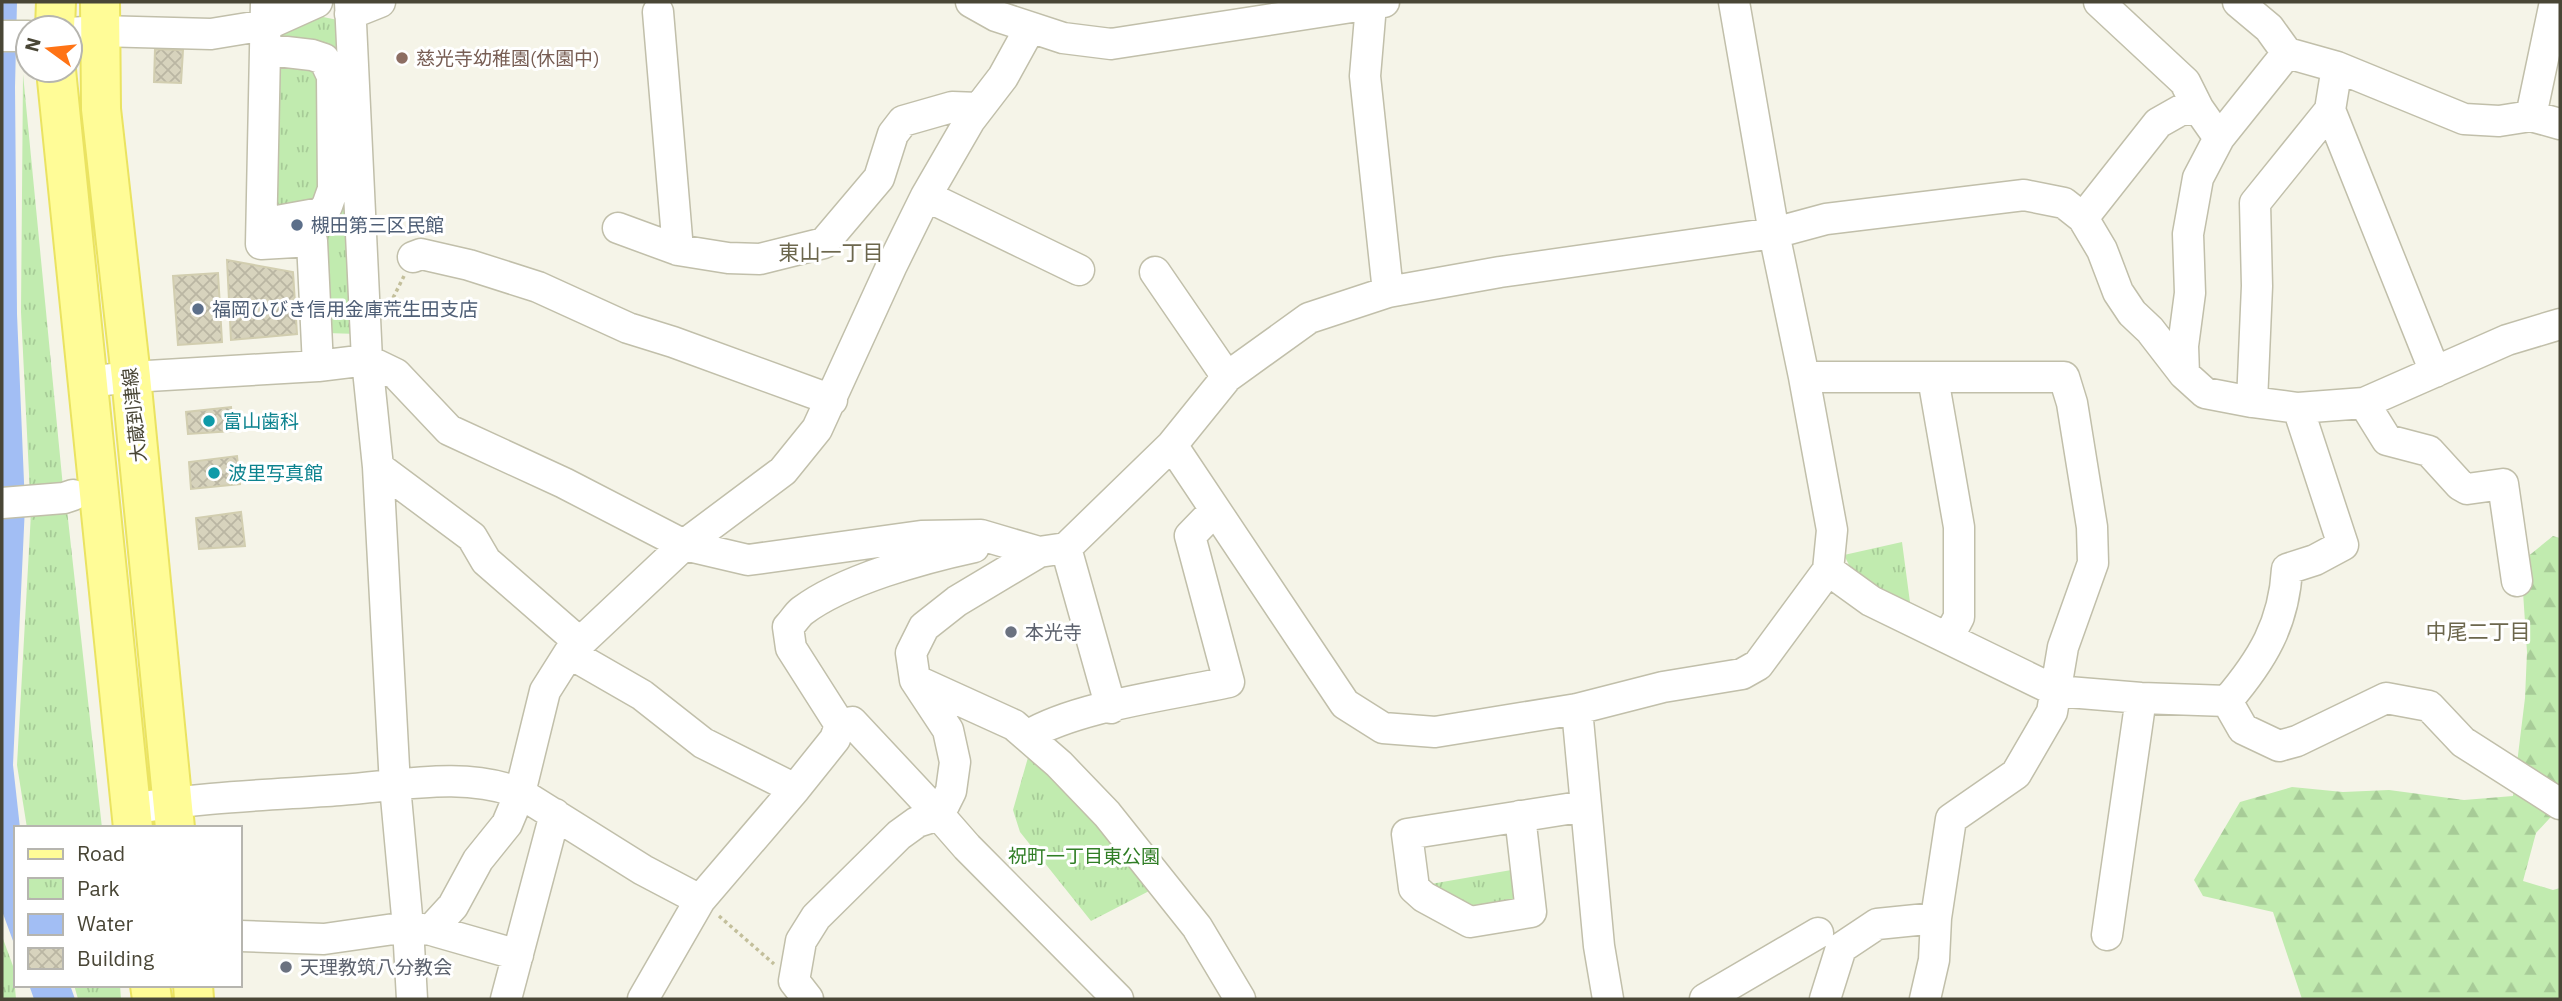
<svg xmlns="http://www.w3.org/2000/svg" width="2562" height="1001" font-family="'IBM Plex Sans','Noto Sans JP',sans-serif">
	<style>
		.forest { fill: url(#forest-firs) }
		.park { fill: url(#park-tufts) }
		.water { fill: #a2bef4 }
		.building { fill: url(#building-cross-hatch); stroke: #d2ceb0; stroke-width: 2 }
		.lines { fill: none; stroke-linecap: round; stroke-linejoin: round }
		.minor-casing { stroke: #c1bfaa; stroke-width: 33 }
		.major-casing { stroke: #eae361; stroke-width: 42 }
		.path { stroke: #c3bf9b; stroke-width: 3.5; stroke-dasharray: 3.5 3.5; stroke-linecap: butt }
		.minor { stroke: #fff; stroke-width: 30 }
		.major { stroke: #fffc97; stroke-width: 38 }
		.education-dot { fill: #8d6e63; stroke: #fff; stroke-width: 2.5 }
		.service-dot { fill: #5c6f8a; stroke: #fff; stroke-width: 2.5 }
		.culture-dot { fill: #0f9aa8; stroke: #fff; stroke-width: 2.5 }
		.worship-dot { fill: #6b7280; stroke: #fff; stroke-width: 2.5 }
		.labels { text-anchor: middle; stroke-width: 6; stroke-linejoin: round; paint-order: stroke }
		.education-label { font-size: 19px; fill: #785e54; stroke: #fff; text-anchor: start }
		.service-label { font-size: 19px; fill: #4e5e75; stroke: #fff; text-anchor: start }
		.street-label { font-size: 19px; fill: #494636; stroke: #fff }
		.culture-label { font-size: 19px; fill: #0d838f; stroke: #fff; text-anchor: start }
		.worship-label { font-size: 19px; fill: #5b616d; stroke: #fff; text-anchor: start }
		.park-label { font-size: 19px; fill: #317e26; stroke: #fff }
		.neighbourhood-label { font-size: 21px; fill: #6c674d; stroke: #fff }
	</style>
	<defs>
		<pattern id="forest-firs" width="22" height="20" patternUnits="userSpaceOnUse" patternTransform="scale(1.75)"><rect width="22" height="20" fill="#c1ebaf"/><path d="M5 1l3.5 6h-7zM16 11l3.5 6h-7z" fill="#a7cb97"/></pattern>
		<pattern id="park-tufts" width="24" height="20" patternUnits="userSpaceOnUse" patternTransform="scale(1.75)"><rect width="24" height="20" fill="#c1ebaf"/><path d="M3 7l-1-3M5 7V3M7 7l1-3M15 17l-1-3M17 17v-4M19 17l1-3" fill="none" stroke="#a7cb97"/></pattern>
		<pattern id="building-cross-hatch" width="8" height="8" patternUnits="userSpaceOnUse" patternTransform="scale(1.75)"><rect width="8" height="8" fill="#d7d3bd"/><path d="M0 0l8 8M0 8l8-8" fill="none" stroke="#bab6a3"/></pattern>
	</defs>
	<rect width="100%" height="100%" fill="#f5f4e8"/>
	<path class="forest" d="M2553 536 2560 538V807L2536 833 2523 881 2553 890 2560 888V999H2302L2273 912 2203 896 2194 880 2240 802 2292 787 2343 792 2389 790 2464 800 2513 796 2525 698 2527 652 2521 562Z"/>
	<path class="park" d="M323 17 338 20 358 334 326 333 320 234 265 239 270 33Z
		M23 74 63 487 30 494 21 312Z
		M67 510 102 828H27L17 765 31 513Z
		M1902 542 1911 610 1853 573 1844 555Z
		M1029 754 1063 785 1153 889 1091 921 1020 832 1013 810Z
		M1517 869 1520 900 1469 913 1425 885Z
		M2 936 13 966 16 999H2Z
		M74 985H120L121 999H78Z"/>
	<path class="water" d="M2 2H17L15 87 17 314 25 506 13 765 20 828H16V949L2 911Z
		M29 985H70L75 999H34Z"/>
	<path class="building" d="M155 49 183 50 181 83 154 82Z
		M227 260 293 272 297 334 231 340Z
		M218 273 222 342 178 345 173 276Z
		M231 407 233 431 188 434 186 412Z
		M237 456 240 484 191 489 189 462Z
		M241 512 245 546 199 549 196 518Z"/>
	<g class="lines">
		<defs>
			<path id="minor" d="M266 2 261 244 312 241 318 366
				M350 2 367 360 378 467 395 786 408 927 412 999
				M971 2 996 16 1063 38 1111 44 1384 2
				M1369 2 1371 5 1365 76 1388 292
				M2099 2 2185 82 2198 108
				M2238 2 2269 28 2287 53 2337 67 2464 119 2499 121 2531 116 2560 124
				M658 12 678 250
				M350 14 380 2
				M70 33 99 31 211 34 266 25 317 2
				M2 36H28
				M2337 67 2330 110 2435 372
				M2531 116 2555 2
				M2219 138 2287 53
				M926 196 1079 270
				M2083 218 2158 123 2181 110 2198 108 2219 138 2198 178 2188 234 2190 293 2183 346 2184 374
				M266 223 321 213 327 206 333 189 332 76 324 59 312 55 269 50
				M618 228 678 250 728 258 760 259 824 243 879 178 893 134 903 121 952 107 979 108
				M413 257 421 254 469 265 538 287 628 328 673 342 832 400
				M1155 272 1227 377
				M1804 377H2064L2072 403 2092 527 2093 563 2063 647 2052 712 2016 774 1951 819 1936 918 1934 960 1925 999
				M1933 378 1959 527V617L1948 638
				M87 382 131 377 318 366 367 360 396 374 449 430 564 483 684 545 748 560 921 536 981 535 1039 552 1066 548 1172 445 1227 377 1309 318 1388 292 1500 272 1774 233 1826 219 2024 195 2064 203 2083 218 2102 250 2118 292 2132 313 2150 330 2184 374 2205 393 2252 402 2298 408 2364 403 2507 340 2560 324
				M2252 402 2257 286 2255 203 2330 110
				M2364 403 2387 440 2429 451 2460 485 2467 489 2503 484 2517 581
				M1172 445 1345 704 1383 728 1435 732 1577 709 1663 687 1742 674 1758 665 1828 570 1832 530 1804 377 1774 233 1734 2
				M378 467 472 537 486 561 579 642
				M2 503 64 498 73 495
				M1066 548 1111 708
				M1039 552 957 601 924 627 911 653 915 680 948 730 955 762 951 791 939 815 967 847 1118 999
				M1828 570 1871 601 2056 691 2141 698 2227 701C2262 660 2284 624 2287 569L2315 560 2343 545 2298 408
				M569 653 642 695 703 743 795 789
				M915 680 1014 725 1059 764 1107 814 1197 927 1240 999
				M2227 701 2243 729 2279 746 2297 741 2386 698 2429 706 2463 742 2560 804
				M1577 709 1599 946 1608 999
				M1027 736C1077 706 1170 695 1229 682L1190 536 1215 510
				M131 809C200 797 270 795 340 790 400 786 462 771 520 793L643 870 700 900
				M1520 816 1531 912 1470 922 1424 897 1414 888 1407 834 1586 806
				M431 930 453 906 478 860 507 824 520 793 545 691 569 653 684 545 783 471 817 429 892 265 926 196 970 120 1003 77 1030 28
				M2107 935 2141 698
				M240 936 324 939 408 927 431 930 518 955
				M506 999 555 814
				M643 999 700 900 795 789 835 739 840 725 791 648 788 627C793 622 797 615 802 611 843 580 923 558 974 547
				M808 999 794 981 801 941 816 917 899 835 917 822 939 815 852 722 840 725
				M1705 999 1818 933
				M1825 999 1841 948 1877 924 1936 918"/>
			<path id="major" d="M100 2 101 109 131 377 175 828
				M55 28 56 2
				M56 70 133 828
				M150 985 152 999
				M193 985 194 999"/>
		</defs>
		<use href="#minor" class="minor-casing"/>
		<use href="#major" class="major-casing"/>
		<path class="path" d="M390 304 404 276
			M719 916 774 964"/>
		<use href="#minor" class="minor"/>
		<use href="#major" class="major"/>
	</g>
	<circle class="education-dot" cx="402" cy="58" r="7"/>
	<g class="service-dot">
		<circle cx="297" cy="225" r="7"/>
		<circle cx="198" cy="309" r="7"/>
	</g>
	<g class="culture-dot">
		<circle cx="209" cy="421" r="7"/>
		<circle cx="214" cy="473" r="7"/>
	</g>
	<g class="worship-dot">
		<circle cx="1011" cy="632" r="7"/>
		<circle cx="286" cy="967" r="7"/>
	</g>
	<g class="labels">
		<g class="education-label">
			<text x="416" y="65">慈光寺幼稚園(休園中)</text>
		</g>
		<g class="service-label">
			<text x="311" y="232">槻田第三区民館</text>
			<text x="212" y="316">福岡ひびき信用金庫荒生田支店</text>
		</g>
		<g class="street-label">
			<text transform="translate(134 415) rotate(-96)" y="7">大蔵到津線</text>
		</g>
		<g class="culture-label">
			<text x="223" y="428">富山歯科</text>
			<text x="228" y="480">波里写真館</text>
		</g>
		<g class="worship-label">
			<text x="1025" y="639">本光寺</text>
			<text x="300" y="974">天理教筑八分教会</text>
		</g>
		<g class="park-label">
			<text x="1084" y="863">祝町一丁目東公園</text>
		</g>
		<g class="neighbourhood-label">
			<text x="831" y="260">東山一丁目</text>
			<text x="2478" y="639">中尾二丁目</text>
		</g>
	</g>
	<rect width="2562" height="1001" fill="none" stroke="#494636" stroke-width="7"/>
	<rect x="14" y="826" width="228" height="161" fill="#ffffff" stroke="#b6b5af" stroke-width="2"/>
	<rect x="28" y="849" width="35" height="10" fill="#fffc97" stroke="#b6b5af" stroke-width="2"/>
	<text x="77" y="861" font-size="21" fill="#494636">Road</text>
	<rect x="28" y="878" width="35" height="21" fill="url(#park-tufts)" stroke="#b6b5af" stroke-width="2"/>
	<text x="77" y="896" font-size="21" fill="#494636">Park</text>
	<rect x="28" y="914" width="35" height="21" fill="#a2bef4" stroke="#b6b5af" stroke-width="2"/>
	<text x="77" y="931" font-size="21" fill="#494636">Water</text>
	<rect x="28" y="948" width="35" height="21" fill="url(#building-cross-hatch)" stroke="#b6b5af" stroke-width="2"/>
	<text x="77" y="966" font-size="21" fill="#494636">Building</text>
	<g transform="translate(49 49) rotate(285)"><circle r="33" fill="#ffffff" stroke="#b6b5af" stroke-width="2"/>
	<path d="M0-5L12 26L0 18L-12 26Z" fill="#ff7315"/>
	<text y="-10" font-size="19" font-weight="bold" text-anchor="middle" fill="#494636">N</text>
	</g>
</svg>
